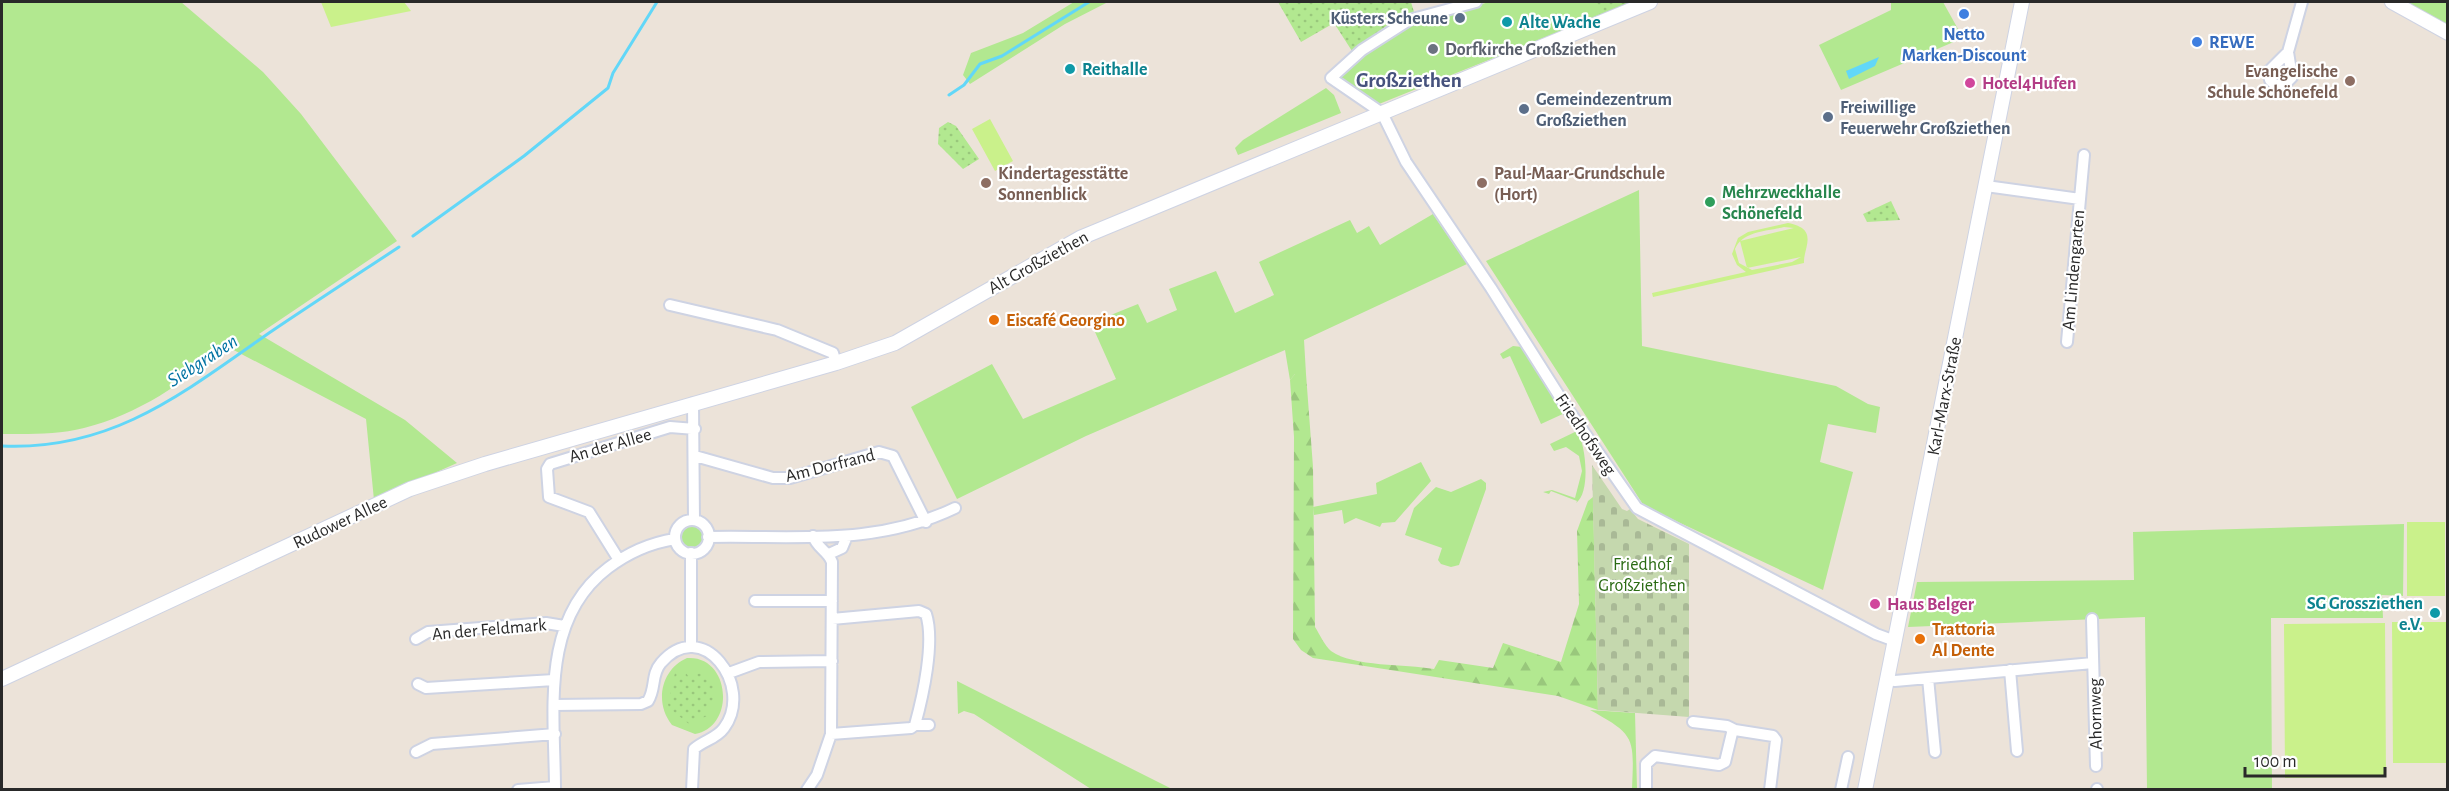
<svg xmlns="http://www.w3.org/2000/svg" width="2449" height="791" font-family="'Alegreya Sans',sans-serif">
	<style>
		.grass { fill: #b2e890 }
		.forest { fill: url(#forest-firs) }
		.cemetery { fill: url(#cemetery-stones) }
		.park { fill: url(#park-dots) }
		.pitch { fill: #caf18b; fill-rule: evenodd }
		.water { fill: url(#water-ripples) }
		.lines { fill: none; stroke-linecap: round; stroke-linejoin: round }
		.stream { stroke: #62d7f8; stroke-width: 3 }
		.street-casing { stroke: #ced3e3; stroke-width: 14 }
		.secondary-casing { stroke: #ced3e3; stroke-width: 16 }
		.street { stroke: #fff; stroke-width: 10 }
		.secondary { stroke: #fff; stroke-width: 14 }
		.shop-dot { fill: #3f7fe0; stroke: #fff; stroke-width: 2 }
		.service-dot { fill: #5c6f8a; stroke: #fff; stroke-width: 2 }
		.culture-dot { fill: #0f9aa8; stroke: #fff; stroke-width: 2 }
		.worship-dot { fill: #6b7280; stroke: #fff; stroke-width: 2 }
		.education-dot { fill: #8d6e63; stroke: #fff; stroke-width: 2 }
		.hotel-dot { fill: #d1479c; stroke: #fff; stroke-width: 2 }
		.leisure-dot { fill: #2e9e5b; stroke: #fff; stroke-width: 2 }
		.food-dot { fill: #e8710a; stroke: #fff; stroke-width: 2 }
		.labels { text-anchor: middle; stroke-width: 4.5; stroke-linejoin: round; paint-order: stroke }
		.service-label { font-size: 18px; font-weight: bold; fill: #4e5e75; stroke: #fff; text-anchor: start }
		.culture-label { font-size: 18px; font-weight: bold; fill: #0d838f; stroke: #fff; text-anchor: start }
		.shop-label { font-size: 18px; font-weight: bold; fill: #366cbe; stroke: #fff }
		.worship-label { font-size: 18px; font-weight: bold; fill: #5b616d; stroke: #fff; text-anchor: start }
		.education-label { font-size: 18px; font-weight: bold; fill: #785e54; stroke: #fff; text-anchor: start }
		.hotel-label { font-size: 18px; font-weight: bold; fill: #b23c85; stroke: #fff; text-anchor: start }
		.leisure-label { font-size: 18px; font-weight: bold; fill: #27864d; stroke: #fff; text-anchor: start }
		.street-label { font-size: 18px; fill: #292929; stroke: #fff }
		.food-label { font-size: 18px; font-weight: bold; fill: #c56008; stroke: #fff; text-anchor: start }
		.park-label { font-size: 18px; fill: #2a6b13; stroke: #fff }
		.water-label { font-size: 20px; font-style: italic; fill: #0273a3; stroke: #fff }
		.quarter-label { font-size: 21px; font-weight: bold; fill: #46527d; stroke: #fff }
	</style>
	<defs>
		<pattern id="forest-firs" width="22" height="20" patternUnits="userSpaceOnUse" patternTransform="scale(1.5)"><rect width="22" height="20" fill="#b2e890"/><path d="M5 1l3.5 6h-7zM16 11l3.5 6h-7z" fill="#99c77c"/></pattern>
		<pattern id="cemetery-stones" width="16" height="16" patternUnits="userSpaceOnUse" patternTransform="scale(1.5)"><rect width="16" height="16" fill="#c5d8ae"/><path d="M2 7V4a2 2 0 0 1 4 0v3zM10 15v-3a2 2 0 0 1 4 0v3z" fill="#a9b996"/></pattern>
		<pattern id="park-dots" width="8" height="8" patternUnits="userSpaceOnUse" patternTransform="scale(1.5)"><rect width="8" height="8" fill="#b2e890"/><path d="M2 2h.1M6 6h.1" fill="none" stroke="#99c77c" stroke-width="1.8" stroke-linecap="round"/></pattern>
		<pattern id="water-ripples" width="26" height="14" patternUnits="userSpaceOnUse" patternTransform="scale(1.5)"><rect width="26" height="14" fill="#62d7f8"/><path d="M2 4q2-2 4 0t4 0M15 11q2-2 4 0t4 0" fill="none" stroke="#55b9d5"/></pattern>
	</defs>
	<rect width="100%" height="100%" fill="#ece3d9"/>
	<path class="grass" d="M2 2H181L263 72 301 114 397 241 259 334 405 420 457 463 374 500 366 419 226 346C186 382 137 415 84 428 57 435 29 434 2 434Z
		M1074 2H1108L1065 24 970 84 963 75 971 53 1023 33Z
		M1489 2H1633L1379 104 1331 71C1356 47 1383 27 1414 12L1425 21Z
		M1891 2H1943L1963 38 1841 90 1819 45 1891 10Z
		M2401 2H2447V28Z
		M1326 88 1334 95 1341 113 1238 155 1235 148 1243 140Z
		M1639 190 1642 346 1836 386 1868 404 1880 407 1876 433 1828 424 1820 462 1853 472 1823 590 1644 506 1486 261Z
		M1433 214 1467 264 1304 340 1306 374H1295L1290 380 1285 350 1086 436 957 499 911 407 992 364 1023 419 1116 379 1091 323 1138 304 1147 323 1177 310 1169 289 1216 271 1235 313 1274 295 1259 262 1350 220 1357 233 1369 226 1380 245Z
		M1513 346 1522 347 1565 413 1541 424 1510 356 1503 359 1500 354Z
		M1577 431C1586 444 1591 493 1576 503L1577 501 1551 491 1549 494 1543 492 1552 490 1575 498 1582 471 1579 456 1566 447 1554 451 1550 444Z
		M1421 462 1431 481 1395 522 1382 523 1380 527 1356 518 1344 524 1342 510 1314 515 1313 507 1377 494 1376 483Z
		M1481 479 1486 483V489L1459 565 1451 567 1441 564 1438 560 1442 548 1405 535 1414 508 1436 487 1451 492Z
		M2404 524 2403 596 2382 595 2383 618H2271L2272 789H2147L2145 617 1908 627 1917 582 2134 580 2133 532Z
		M679 538a12 12 0 1 1 24 0a12 12 0 1 1-24 0Z
		M687 658C731 655 736 727 695 734L672 725C654 703 661 669 687 658Z
		M957 681 1172 789H1091L974 714 964 711 958 714Z
		M1590 710 1635 713 1637 789H1632C1634 738 1636 735 1590 710Z"/>
	<path class="forest" d="M1295 374H1306L1313 467 1315 627C1320 635 1325 646 1331 651 1353 667 1406 664 1434 669L1439 660 1493 668 1503 643 1561 662 1579 604 1577 531 1588 501 1593 497 1598 710 1558 696 1313 658 1301 650 1293 639 1294 437 1290 380Z"/>
	<path class="cemetery" d="M1592 465 1622 509 1627 511 1630 509 1638 519 1689 544V717L1598 710Z"/>
	<path class="park" d="M1278 2H1411L1414 12 1392 22 1352 51 1334 23 1301 42Z
		M1594 2H1633L1600 16Z
		M948 122 956 126 979 159 963 169 938 144 939 128Z
		M1891 201 1900 220 1867 222 1863 214Z
		M685 671 688 676 701 673 713 680 717 687 707 716 689 724 669 708 668 704 675 673Z"/>
	<path class="pitch" d="M321 2H404L411 11 331 27Z
		M990 119 1013 161 995 171 972 129Z
		M1788 223C1820 229 1803 248 1804 263L1653 297 1652 293 1746 272 1737 265 1732 254 1738 238 1748 232ZM1784 227 1794 228 1740 241 1747 268 1801 257 1792 262 1752 270 1739 263 1735 249C1742 231 1768 231 1784 227Z
		M2407 522H2445V596H2407Z
		M2392 622H2447V763H2393Z
		M2385 623 2386 777 2285 778 2284 624Z"/>
	<path class="water" d="M1879 57 1875 66 1849 79 1846 71Z"/>
	<g class="lines">
		<path class="stream" d="M949 95 964 85 980 64 1002 56 1089 2
			M413 236 524 156 608 88 613 73 657 2
			M2 446C112 451 183 393 269 333 312 304 355 276 399 247"/>
		<defs>
			<path id="street" d="M1476 2 1409 20 1362 50 1331 78 1382 113 1406 162 1491 288 1565 405 1637 508 1876 634 1895 641
				M2288 52 2269 71 2270 80 2275 85H2284L2292 77 2288 52 2302 2
				M1986 186 2080 199
				M670 305 777 330 833 353 836 363
				M2067 342 2084 155
				M693 403 694 520
				M695 456 773 478H790L879 452 893 456 926 522
				M675 537a17 17 0 1 1 34 0a17 17 0 1 1-34 0Z
				M708 537C795 535 874 547 955 508
				M829 554 842 548 847 536
				M619 560 589 512 549 497 547 469 550 464 670 427 695 429
				M755 601H832
				M2092 619 2096 766
				M416 639 428 632 546 623 564 626
				M691 647V553
				M2010 670 2017 751
				M729 673 759 662 832 661
				M1928 678 1935 752
				M1888 680 1895 681 2093 663
				M418 684 426 688 554 680
				M554 705 641 704 648 701C656 689 651 674 661 663 702 615 755 686 724 728 716 739 704 740 694 749L692 790
				M1693 722 1727 726 1735 730
				M915 725H929
				M831 734 911 728 915 725C923 696 935 642 926 614L919 611 832 619
				M416 752 432 744 555 734
				M2097 789V790
				M518 790 555 787
				M555 790C555 713 539 620 608 568 629 552 650 543 675 539
				M807 790 817 775 831 734 832 562C828 551 817 548 813 536
				M1646 790V764L1655 756 1719 765 1725 762 1732 733 1735 730 1773 736 1776 740 1770 790
				M1841 790 1848 757"/>
			<path id="secondary" d="M2392 2 2448 33
				M2 679 410 489 485 464 836 363 895 343 1080 238 1650 2
				M1865 790 2022 2"/>
		</defs>
		<use href="#street" class="street-casing"/>
		<use href="#secondary" class="secondary-casing"/>
		<use href="#street" class="street"/>
		<use href="#secondary" class="secondary"/>
	</g>
	<g class="shop-dot">
		<circle cx="1964" cy="14" r="6"/>
		<circle cx="2197" cy="42" r="6"/>
	</g>
	<g class="service-dot">
		<circle cx="1460" cy="18" r="6"/>
		<circle cx="1524" cy="109" r="6"/>
		<circle cx="1828" cy="117" r="6"/>
	</g>
	<g class="culture-dot">
		<circle cx="1507" cy="22" r="6"/>
		<circle cx="1070" cy="69" r="6"/>
		<circle cx="2435" cy="613" r="6"/>
	</g>
	<circle class="worship-dot" cx="1433" cy="49" r="6"/>
	<g class="education-dot">
		<circle cx="2350" cy="81" r="6"/>
		<circle cx="986" cy="183" r="6"/>
		<circle cx="1482" cy="183" r="6"/>
	</g>
	<g class="hotel-dot">
		<circle cx="1970" cy="83" r="6"/>
		<circle cx="1875" cy="604" r="6"/>
	</g>
	<circle class="leisure-dot" cx="1710" cy="202" r="6"/>
	<g class="food-dot">
		<circle cx="994" cy="320" r="6"/>
		<circle cx="1920" cy="639" r="6"/>
	</g>
	<g class="labels">
		<g class="service-label">
			<text x="1448" y="24" text-anchor="end">Küsters Scheune</text>
			<text x="1536" y="105">Gemeindezentrum<tspan x="1536" dy="21">Großziethen</tspan></text>
			<text x="1840" y="113">Freiwillige<tspan x="1840" dy="21">Feuerwehr Großziethen</tspan></text>
		</g>
		<g class="culture-label">
			<text x="1519" y="28">Alte Wache</text>
			<text x="1082" y="75">Reithalle</text>
			<text x="2423" y="609" text-anchor="end">SG Grossziethen<tspan x="2423" dy="21">e.V.</tspan></text>
		</g>
		<g class="shop-label">
			<text x="1964" y="40">Netto<tspan x="1964" dy="21">Marken-Discount</tspan></text>
			<text x="2209" y="48" text-anchor="start">REWE</text>
		</g>
		<g class="worship-label">
			<text x="1445" y="55">Dorfkirche Großziethen</text>
		</g>
		<g class="education-label">
			<text x="2338" y="77" text-anchor="end">Evangelische<tspan x="2338" dy="21">Schule Schönefeld</tspan></text>
			<text x="998" y="179">Kindertagesstätte<tspan x="998" dy="21">Sonnenblick</tspan></text>
			<text x="1494" y="179">Paul-Maar-Grundschule<tspan x="1494" dy="21">(Hort)</tspan></text>
		</g>
		<g class="hotel-label">
			<text x="1982" y="89">Hotel4Hufen</text>
			<text x="1887" y="610">Haus Belger</text>
		</g>
		<g class="leisure-label">
			<text x="1722" y="198">Mehrzweckhalle<tspan x="1722" dy="21">Schönefeld</tspan></text>
		</g>
		<g class="street-label">
			<text transform="translate(1038 262) rotate(-29)" y="6">Alt Großziethen</text>
			<text transform="translate(2073 270) rotate(-85)" y="6">Am Lindengarten</text>
			<text transform="translate(1944 396) rotate(-79)" y="6">Karl-Marx-Straße</text>
			<text transform="translate(1586 434) rotate(56)" y="6">Friedhofsweg</text>
			<text transform="translate(610 445) rotate(-16)" y="6">An der Allee</text>
			<text transform="translate(830 465) rotate(-14)" y="6">Am Dorfrand</text>
			<text transform="translate(340 522) rotate(-25)" y="6">Rudower Allee</text>
			<text transform="translate(489 629) rotate(-5)" y="6">An der Feldmark</text>
			<text transform="translate(2095 714) rotate(-91)" y="6">Ahornweg</text>
		</g>
		<g class="food-label">
			<text x="1006" y="326">Eiscafé Georgino</text>
			<text x="1932" y="635">Trattoria<tspan x="1932" dy="21">Al Dente</tspan></text>
		</g>
		<g class="park-label">
			<text x="1642" y="570">Friedhof<tspan x="1642" dy="21">Großziethen</tspan></text>
		</g>
		<g class="water-label">
			<text transform="translate(202 360) rotate(-33)" y="7">Siebgraben</text>
		</g>
		<g class="quarter-label">
			<text x="1409" y="87">Großziethen</text>
		</g>
	</g>
	<rect width="2449" height="791" fill="none" stroke="#292929" stroke-width="6"/>
	<path d="M2245 767v9h140v-9" fill="none" stroke="#292929" stroke-width="3"/>
	<text x="2254" y="767" font-size="18" fill="#292929" stroke="#ffffff" stroke-width="4.5" paint-order="stroke">100 m</text>
</svg>
